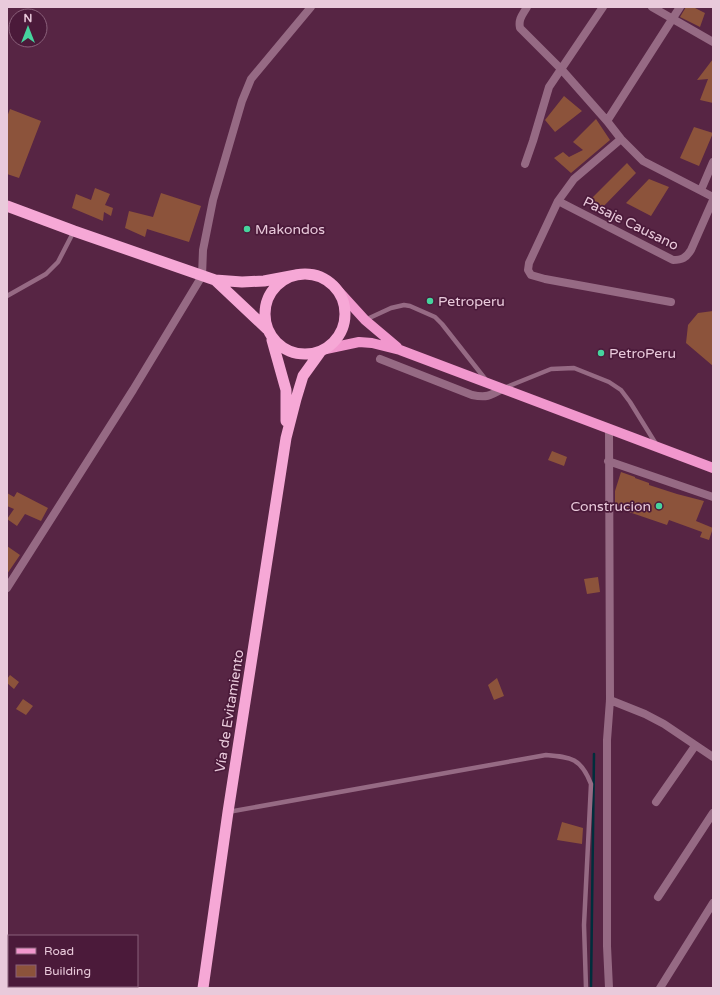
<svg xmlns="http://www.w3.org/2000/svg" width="720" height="995" font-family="'Varela Round',sans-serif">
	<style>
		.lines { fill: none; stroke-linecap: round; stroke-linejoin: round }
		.stream { stroke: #002e3c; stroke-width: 2.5 }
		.building { fill: #8c533b }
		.service { stroke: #966a84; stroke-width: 4.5 }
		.minor { stroke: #966a84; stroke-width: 8 }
		.primary { stroke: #f197cd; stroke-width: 10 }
		.trunk { stroke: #f6a8d6; stroke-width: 11 }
		.poi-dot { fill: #46d49e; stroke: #4b1a3a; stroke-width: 1.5 }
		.labels { text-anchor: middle; stroke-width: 3.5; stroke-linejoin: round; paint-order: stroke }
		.street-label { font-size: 14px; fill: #e9cadb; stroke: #4b1a3a }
		.poi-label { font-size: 14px; fill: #e9cadb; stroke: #4b1a3a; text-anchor: start }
	</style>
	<rect width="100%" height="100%" fill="#572544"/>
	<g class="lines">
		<path class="stream" d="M591 988 594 754"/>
	</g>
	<path class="building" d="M686 7H693L705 13 700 27 680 17Z
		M713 59V103L700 100 708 79 697 80Z
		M564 96 582 111 555 132 545 120Z
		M10 109 41 121 19 178 7 174V117Z
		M596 119 610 140 571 173 554 158 563 152 569 157 583 150 573 142Z
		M694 127 713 133 699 166 680 158Z
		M627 163 636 173 600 210 586 204Z
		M649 179 669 187 651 216 626 203Z
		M95 188 110 194 105 205 113 208 111 216 104 212 103 221 72 208 76 194 91 200Z
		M161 193 201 206 189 242 147 229 145 237 125 228 129 211 153 217Z
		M713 311V366L686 343 688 325 698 313Z
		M552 451 567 457 564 466 548 460Z
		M621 472 635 477V478L649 483V485L677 494 704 501 696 521 713 528 709 540 700 537 702 532 669 520 667 525 626 511V509L615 505V491Z
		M17 492 48 508 41 521 25 514 17 526 7 519 14 509 7 506V493L14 497Z
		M7 546 20 555 7 574Z
		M598 577 600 592 587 594 584 579Z
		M10 675 19 682 14 689 7 683V679Z
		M497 678 504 696 494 700 488 685Z
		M23 699 33 706 26 715 16 709Z
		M562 822 583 828 582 844 557 840Z"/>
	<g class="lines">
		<path class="service" d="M7 296 46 274 58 262 74 231
			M365 320 391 308 404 305 410 306 435 317 442 324 486 380
			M504 388 551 369 574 368 609 382 621 390 630 402 656 444
			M228 812 546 755C571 757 581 758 591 784L584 925 586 988"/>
		<path class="minor" d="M527 7C523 14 518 19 520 28L562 70 607 121 621 139 643 161 713 197
			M652 7 713 42
			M607 121 680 7
			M621 139 574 179 558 201 529 263 528 270 531 275 545 279 671 302
			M525 164 533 141 549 87 603 7
			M701 190 713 162
			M558 201 673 260C682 260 686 258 691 250L713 200
			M380 359 472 395C486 398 490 396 502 389
			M608 461 713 497
			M7 588 133 390 202 276 203 250 213 200 242 101 251 79 311 7
			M610 700 645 714 664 724 713 757
			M656 802 695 746
			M658 897 713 813
			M609 988 607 946V740L610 700 609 429
			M660 988 713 903"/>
		<path class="primary" d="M334 286 365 320 397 347
			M326 349 359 342 372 343 400 350 713 468"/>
		<path class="trunk" d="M7 206 74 231 215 280 242 282 264 281 296 275
			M265 314a40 40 0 1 1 80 0a40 40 0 1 1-80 0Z
			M215 280 267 329
			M272 340 286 390V421
			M203 988 228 812 286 438 296 399 303 376 321 351"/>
	</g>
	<g class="poi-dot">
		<circle cx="247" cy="229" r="4"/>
		<circle cx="430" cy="301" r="4"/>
		<circle cx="601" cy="353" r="4"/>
		<circle cx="659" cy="506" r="4"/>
	</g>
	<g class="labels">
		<g class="street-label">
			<text transform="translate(631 223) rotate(26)" y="5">Pasaje Causano</text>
			<text transform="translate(229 711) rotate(-81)" y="5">Vía de Evitamiento</text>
		</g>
		<g class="poi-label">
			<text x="255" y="234">Makondos</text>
			<text x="438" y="306">Petroperu</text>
			<text x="609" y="358">PetroPeru</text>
			<text x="651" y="511" text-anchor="end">Construcion</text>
		</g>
	</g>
	<rect width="720" height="995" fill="none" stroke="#e9cadb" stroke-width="16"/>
	<rect x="8" y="935" width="130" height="52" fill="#4b1a3a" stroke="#8a607a"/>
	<rect x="16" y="948" width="20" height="6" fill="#f197cd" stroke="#8a607a"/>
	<text x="44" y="955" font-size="12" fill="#e9cadb">Road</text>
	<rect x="16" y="965" width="20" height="12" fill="#8c533b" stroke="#8a607a"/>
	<text x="44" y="975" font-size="12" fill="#e9cadb">Building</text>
	<g transform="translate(28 28)"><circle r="19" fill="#4b1a3a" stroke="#8a607a"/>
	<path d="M0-3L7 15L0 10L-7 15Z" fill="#46d49e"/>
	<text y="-6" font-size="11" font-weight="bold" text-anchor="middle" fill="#e9cadb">N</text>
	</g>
</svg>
